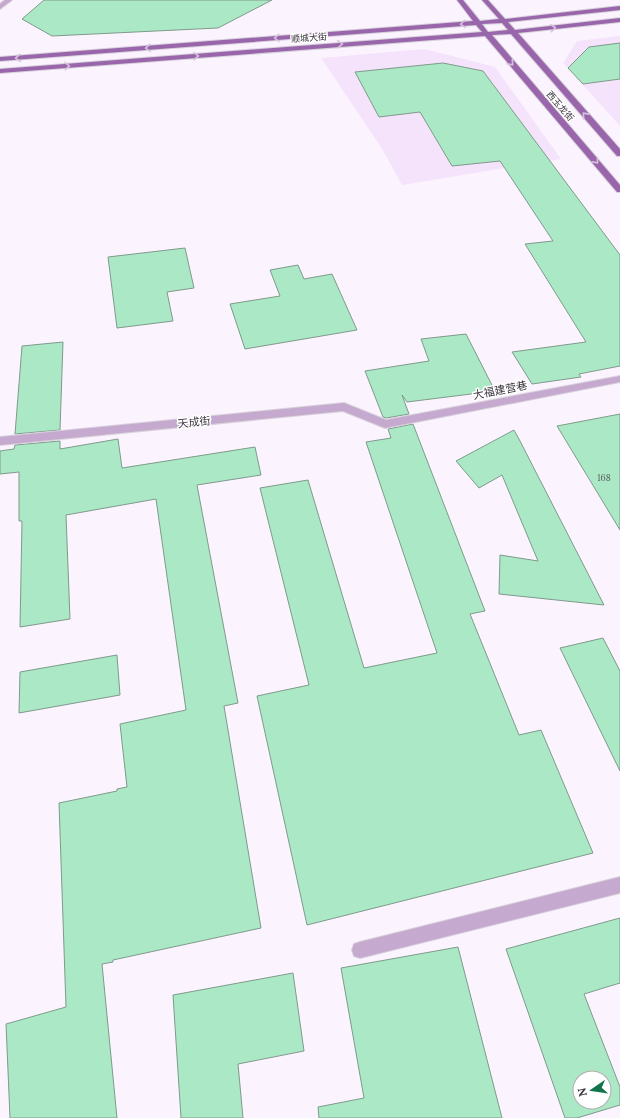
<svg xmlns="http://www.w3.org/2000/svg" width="620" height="1118" font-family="Lora,'Noto Sans SC',serif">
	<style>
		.built { fill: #f5e3fc }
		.building { fill: #abe8c5; stroke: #7f9a8b; fill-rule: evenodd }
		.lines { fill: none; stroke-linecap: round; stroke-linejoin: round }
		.minor-casing { stroke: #d8d1db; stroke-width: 2 }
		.major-casing { stroke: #d8d1db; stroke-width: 2 }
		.minor { fill: #c5a9cf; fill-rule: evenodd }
		.major { fill: #9966ab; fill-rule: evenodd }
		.oneway { stroke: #d6c2dd }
		.labels { text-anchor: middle; stroke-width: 3; stroke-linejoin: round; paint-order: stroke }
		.far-street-label { font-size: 9px; fill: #3b333d; stroke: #fff }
		.number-label { font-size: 9px; fill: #57605f }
		.street-label { font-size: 11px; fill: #3b333d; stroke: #fff }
	</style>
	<rect width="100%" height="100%" fill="#fbf4fe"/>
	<path class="built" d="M620 36V126L563 63 577 41Z
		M425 49 495 67 561 159 402 185 381 147 321 58Z"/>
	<path class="building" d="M44 0H272L218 28 52 36 22 19Z
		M620 43V79L583 84 568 68 589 47Z
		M443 63 483 71 620 255V366L579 374 581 377 532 384 512 352 586 342 525 244 553 241 500 161 452 166 420 112 379 117 355 72Z
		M185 248 194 288 167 292 173 321 117 328 108 257Z
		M298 265 304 279 332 274 357 330 245 349 230 304 280 296 270 270Z
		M466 334 495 391 407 402 402 395 409 414 386 418 383 417 365 371 429 361 421 339Z
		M63 342 60 430 15 434 22 346Z
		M620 414V530L557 426Z
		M413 424 485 611 470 614 519 735 541 730 593 853 307 925 257 696 309 685 260 488 308 480 364 668 437 653 366 442 391 438 388 429Z
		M514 430 520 441 604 605 499 594 500 555 538 561 502 475 479 488 456 461Z
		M118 439 122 468 255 447 261 475 197 485 238 703 224 706 261 928 113 960V962L102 964 117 1118H10L6 1024 66 1007 59 803 117 791V789L127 787 120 724 186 710 156 499 66 515 70 619 20 627 22 521H19V472L0 474V451L14 449 15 445 60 441V449Z
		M603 638 620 671V771L560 648Z
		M117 655 120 695 19 713 20 672Z
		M620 918V983L584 994 620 1087V1105L577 1118H565L506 949ZM580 1078H604V1102H580Z
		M458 947 502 1118H319L318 1107 364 1098 341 968Z
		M293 973 304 1051 238 1064 243 1118H181L173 995Z"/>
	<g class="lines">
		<defs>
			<path id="minor" d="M5 0H12L0 9V4Z
				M620 376V382L385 428 343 411 0 445V437L344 403 386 420Z
				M620 877V893L360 958 354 956 352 950 354 944 360 942Z"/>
			<path id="major" d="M457 0H463L480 21 499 19 482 0H488L505 19 620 6V10L508 22 515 30 620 18V22L518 33 620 149V156H617L511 34 492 35 620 185V192H617L485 36 0 73V69L482 32 476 25 0 61V57L473 21ZM502 23 508 30 488 32 482 24Z"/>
		</defs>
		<use href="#minor" class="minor-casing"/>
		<use href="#major" class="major-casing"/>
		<use href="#minor" class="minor"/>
		<use href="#major" class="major"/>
	</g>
	<defs><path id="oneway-chevron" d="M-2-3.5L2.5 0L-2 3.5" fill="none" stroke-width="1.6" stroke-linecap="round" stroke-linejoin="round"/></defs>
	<g class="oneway">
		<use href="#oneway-chevron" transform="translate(463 24) rotate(175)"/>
		<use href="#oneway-chevron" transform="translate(553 28) rotate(-6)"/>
		<use href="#oneway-chevron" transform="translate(277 38) rotate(176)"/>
		<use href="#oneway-chevron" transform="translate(340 44) rotate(-4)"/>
		<use href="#oneway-chevron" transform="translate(148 48) rotate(176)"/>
		<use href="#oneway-chevron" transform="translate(196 56) rotate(-4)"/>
		<use href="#oneway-chevron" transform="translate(18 58) rotate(176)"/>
		<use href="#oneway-chevron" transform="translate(511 63) rotate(49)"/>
		<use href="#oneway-chevron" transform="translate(67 66) rotate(-4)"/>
		<use href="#oneway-chevron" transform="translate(585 115) rotate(-132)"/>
		<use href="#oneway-chevron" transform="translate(596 161) rotate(49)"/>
	</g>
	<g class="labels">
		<g class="far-street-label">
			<text transform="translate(309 38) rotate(-4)" y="3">顺城大街</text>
			<text transform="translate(560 106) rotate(49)" y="3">西玉龙街</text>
		</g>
		<g class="number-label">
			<text x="604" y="481">168</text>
		</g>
		<g class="street-label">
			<text transform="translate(500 390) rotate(-11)" y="4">大福建营巷</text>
			<text transform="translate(194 422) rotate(-6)" y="4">天成街</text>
		</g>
	</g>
	<g transform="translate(592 1090) rotate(257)"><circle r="19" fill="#ffffff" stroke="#b1adb1"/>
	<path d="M0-3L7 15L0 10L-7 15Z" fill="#12754c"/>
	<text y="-6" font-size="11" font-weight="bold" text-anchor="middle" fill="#3b333d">N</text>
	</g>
</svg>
